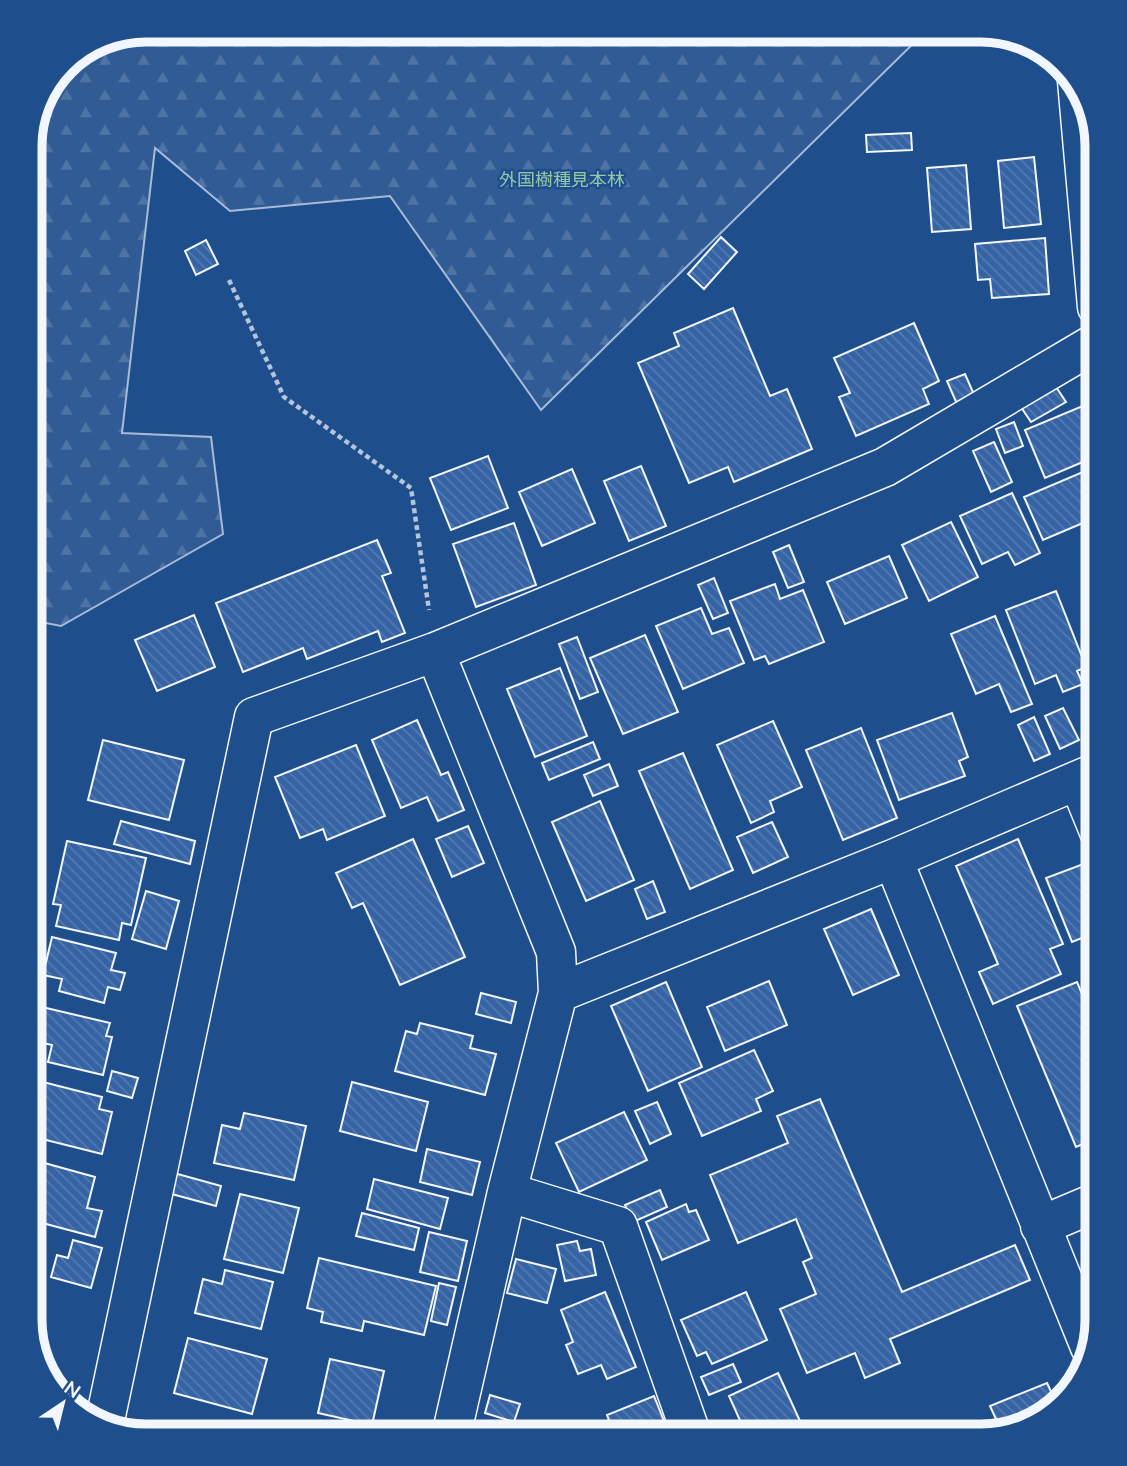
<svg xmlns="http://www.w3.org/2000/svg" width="1127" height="1466" font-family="Mulish,'Noto Sans JP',sans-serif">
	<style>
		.forest { fill: url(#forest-firs); stroke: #a8bbd7; stroke-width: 2 }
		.building { fill: url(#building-back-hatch); stroke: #f2f6ff; stroke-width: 2 }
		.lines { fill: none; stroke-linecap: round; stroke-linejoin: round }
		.lane-casing { stroke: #f2f6ff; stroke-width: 24 }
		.street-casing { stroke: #f2f6ff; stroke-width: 41 }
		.path { stroke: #b3c4dc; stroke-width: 4.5; stroke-dasharray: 5 3.5; stroke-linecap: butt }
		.lane { stroke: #1f4e8c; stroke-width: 21 }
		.street { stroke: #1f4e8c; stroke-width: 38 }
		.labels { text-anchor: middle; stroke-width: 5; stroke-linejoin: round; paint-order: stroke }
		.park-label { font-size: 18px; fill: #97c8a6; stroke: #1f4e8c }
		.rim { fill: none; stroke: #f2f6ff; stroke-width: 9 }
	</style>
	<defs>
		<pattern id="forest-firs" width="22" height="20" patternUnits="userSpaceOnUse" patternTransform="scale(1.75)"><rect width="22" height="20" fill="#305b95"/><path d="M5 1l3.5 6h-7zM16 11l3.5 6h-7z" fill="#4e73a5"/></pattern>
		<pattern id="building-back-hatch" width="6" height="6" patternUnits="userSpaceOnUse" patternTransform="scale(1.75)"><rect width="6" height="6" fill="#3563a3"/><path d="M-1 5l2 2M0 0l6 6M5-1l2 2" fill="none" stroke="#537ab1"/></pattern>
	</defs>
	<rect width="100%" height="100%" fill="#1f4e8c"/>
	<path class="forest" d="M146 30H927L541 410 390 196 230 211 155 148 122 433 211 437 223 534 61 626 30 620V138L69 59Z"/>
	<path class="building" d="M911 133 912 150 867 152 866 135Z
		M1034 157 1041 224 1004 228 998 161Z
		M966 165 971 229 932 232 927 168Z
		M721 237 737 252 704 289 688 274Z
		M1045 238 1049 294 992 298 990 279 978 280 975 244Z
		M206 240 218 264 196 275 185 251Z
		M733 308 770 396 787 389 812 449 734 482 728 467 689 483 638 363 679 346 674 333Z
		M914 323 939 381 923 389 929 404 856 436 839 397 850 393 834 358Z
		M965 374 975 397 957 404 947 381Z
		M1056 387 1066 402 1031 422 1021 407Z
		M1085 405 1097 434V456L1045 478 1025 430Z
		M1014 422 1023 446 1005 453 996 429Z
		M994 442 1012 482 991 492 973 451Z
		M488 456 508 508 451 530 430 478Z
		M641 466 666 526 629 541 604 481Z
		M1097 466V517L1043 540 1024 497Z
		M572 469 595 523 542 546 519 492Z
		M1012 493 1040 553 1015 565 1008 552 982 564 960 516Z
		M951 522 978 577 929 601 902 545Z
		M514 523 536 585 476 607 453 544Z
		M377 540 391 573 382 576 405 633 382 642 378 631 307 659 303 648 243 672 216 603Z
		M789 545 804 582 788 588 773 552Z
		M889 556 907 598 845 624 827 582Z
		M714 578 728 613 713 619 698 585Z
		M775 584 780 599 803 590 824 642 769 664 765 656 754 660 730 601Z
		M1056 591 1086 667 1077 671 1083 684 1063 692 1056 675 1035 684 1006 610Z
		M701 608 712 634 729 628 744 663 683 689 656 626Z
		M194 615 215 667 157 691 135 640Z
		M995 616 1032 704 1011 712 999 684 976 694 951 634Z
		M645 635 678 712 623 734 590 658Z
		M577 637 598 692 580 699 559 644Z
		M560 668 587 736 535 757 507 689Z
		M1063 708 1079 740 1060 749 1045 716Z
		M952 713 968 757 959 761 965 776 899 800 877 740Z
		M1034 717 1050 754 1034 761 1018 725Z
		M417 720 441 775 448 772 464 810 438 821 427 797 401 808 372 740Z
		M773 721 802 787 770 801 774 812 751 823 717 745Z
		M861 728 897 818 843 840 806 750Z
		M103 740 184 760 169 820 88 800Z
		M593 742 600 759 549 780 542 763Z
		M356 745 385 816 327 840 323 829 300 838 275 777Z
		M683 753 733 870 690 889 639 771Z
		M609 764 618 786 593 796 584 775Z
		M600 801 634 880 586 901 552 822Z
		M121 821 195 841 190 864 114 844Z
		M772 822 788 857 753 873 737 837Z
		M468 826 484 863 452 877 436 839Z
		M413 839 465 957 400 985 363 903 352 908 336 873Z
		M1018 839 1063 944 1050 949 1061 974 993 1004 979 972 998 964 956 866Z
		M67 841 146 858 131 925 122 923 119 940 56 926 61 905 53 904Z
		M1086 863 1097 890V932L1072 942 1046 878Z
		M653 881 665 912 647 919 635 889Z
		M146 891 179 901 166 949 132 939Z
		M871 909 899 975 853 995 824 929Z
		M52 937 116 953 111 970 125 973 120 990 108 987 104 1003 59 991 62 979 43 975Z
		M769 981 787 1025 725 1051 707 1007Z
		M666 982 702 1067 648 1091 611 1006Z
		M1077 982 1097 1030V1138L1076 1147 1017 1006Z
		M481 993 516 1002 511 1023 476 1014Z
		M42 1007 110 1023 106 1036 112 1037 103 1075 48 1062 52 1045 34 1041Z
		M420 1023 473 1036 470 1048 496 1054 485 1095 395 1071 406 1031 417 1034Z
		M754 1050 773 1091 756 1099 761 1111 702 1136 679 1083Z
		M112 1071 138 1078 132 1098 107 1091Z
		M35 1080 102 1097 99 1109 112 1112 102 1154 30 1136V1100Z
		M352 1082 428 1102 416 1151 340 1131Z
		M820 1099 902 1292 1015 1245 1030 1280 890 1339 900 1363 865 1378 855 1353 807 1373 780 1309 816 1294 803 1262 812 1258 796 1219 738 1243 710 1175 788 1143 777 1116Z
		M657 1102 671 1134 650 1144 635 1111Z
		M624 1112 647 1160 579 1192 556 1143Z
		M244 1113 306 1126 294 1180 214 1163 222 1125 240 1129Z
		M427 1149 480 1162 472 1195 420 1182Z
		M30 1159 95 1177 87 1208 102 1211 95 1237 31 1220 35 1206 30 1204Z
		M174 1173 221 1186 216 1206 168 1193Z
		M374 1179 448 1198 440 1229 367 1209Z
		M660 1190 667 1207 633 1222 625 1205Z
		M240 1194 299 1208 283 1273 224 1259Z
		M686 1204 689 1212 696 1210 709 1240 662 1260 646 1222Z
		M362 1213 419 1228 414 1250 356 1236Z
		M1097 1222V1248L1088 1226Z
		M429 1232 467 1241 458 1281 420 1272Z
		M73 1240 102 1248 91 1288 51 1277 57 1255 68 1258Z
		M577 1241 580 1251 591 1249 596 1275 565 1281 557 1245Z
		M319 1258 436 1286 424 1335 364 1321 362 1331 321 1322 323 1312 307 1308Z
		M516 1259 556 1269 547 1303 507 1293Z
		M225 1270 273 1282 261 1329 195 1313 203 1279 222 1284Z
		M439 1283 456 1287 447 1325 431 1321Z
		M605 1292 636 1367 607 1379 601 1365 578 1374 566 1345 573 1342 561 1310Z
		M746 1292 767 1340 712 1364 706 1352 697 1356 681 1320Z
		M188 1338 267 1359 252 1414 174 1393Z
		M330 1359 384 1371 372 1425 318 1413Z
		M733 1364 741 1382 709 1395 701 1377Z
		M778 1373 800 1421 766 1436H747L729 1396Z
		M1047 1383 1055 1400 1045 1404 1049 1413 1045 1417 1001 1430 990 1406Z
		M490 1395 520 1404 514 1422 485 1413Z
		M654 1396 670 1436H615L607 1415Z
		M124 1425 166 1436H139L122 1431Z"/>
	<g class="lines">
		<defs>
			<path id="lane" d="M1070 783 1097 849"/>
			<path id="street" d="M1077 81 1097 307
				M435 652 556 952 558 993 507 1192 451 1436
				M893 859 1090 1347
				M558 993 893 859 1097 772
				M507 1192 618 1226 692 1436
				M1040 1226 1097 1202
				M104 1425 254 717 435 652 885 467 1097 342"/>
		</defs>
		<use href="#lane" class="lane-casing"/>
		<use href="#street" class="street-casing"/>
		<path class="path" d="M229 280 284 397 411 488 429 610"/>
		<use href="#lane" class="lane"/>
		<use href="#street" class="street"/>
	</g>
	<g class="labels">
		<g class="park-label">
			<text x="562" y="186">外国樹種見本林</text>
		</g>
	</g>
	<path d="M0 0H1127V1466H0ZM146 42H981A104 104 0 0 1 1085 146V1320A104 104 0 0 1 981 1424H146A104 104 0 0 1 42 1320V146A104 104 0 0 1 146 42Z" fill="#1f4e8c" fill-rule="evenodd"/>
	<path class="rim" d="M146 42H981A104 104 0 0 1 1085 146V1320A104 104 0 0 1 981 1424H146A104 104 0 0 1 42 1320V146A104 104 0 0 1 146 42Z"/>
	<g transform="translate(63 1403) rotate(35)" stroke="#1f4e8c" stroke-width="5" paint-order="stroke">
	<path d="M0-5L12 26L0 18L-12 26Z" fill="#f2f6ff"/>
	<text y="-10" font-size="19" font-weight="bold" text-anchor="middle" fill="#f2f6ff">N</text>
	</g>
</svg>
